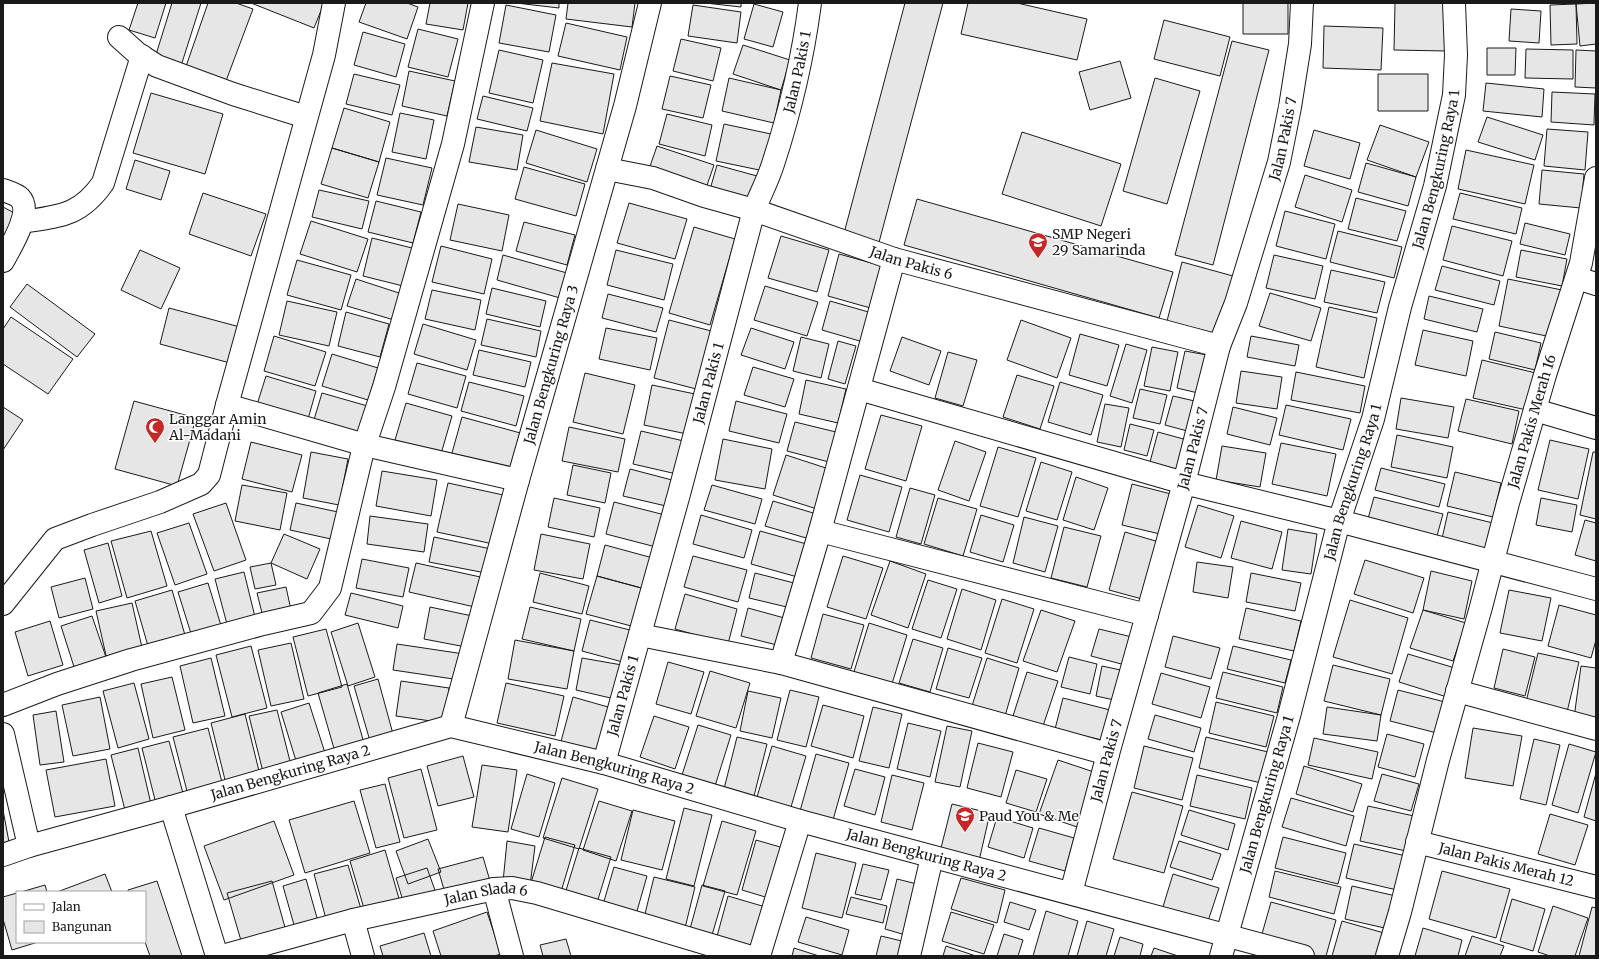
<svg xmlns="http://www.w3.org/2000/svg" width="1599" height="959" font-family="Merriweather,serif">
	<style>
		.building { fill: #e6e6e6; stroke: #1a1a1a }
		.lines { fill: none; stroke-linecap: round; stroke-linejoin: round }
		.minor-casing { stroke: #1a1a1a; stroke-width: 24 }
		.minor { stroke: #fff; stroke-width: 22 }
		.labels { text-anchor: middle; stroke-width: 3; stroke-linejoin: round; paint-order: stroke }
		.street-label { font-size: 14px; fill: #1a1a1a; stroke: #fff }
		.poi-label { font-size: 14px; fill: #1a1a1a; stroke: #fff; text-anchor: start }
	</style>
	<rect width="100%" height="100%" fill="#fff"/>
	<path class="building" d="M138 3H166L155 38 129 30Z
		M172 3H201L180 69 154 61Z
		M208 3H236L253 9 223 89 183 75Z
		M251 3H324L314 28Z
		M366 3H407L418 7 407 39 359 22Z
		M430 3H468L463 30 426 24Z
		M516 3H559V8Z
		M568 3H635L632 27 566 19Z
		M705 3H741V7Z
		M905 3H943L878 246 843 237Z
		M968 3H1017L1087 19 1077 60 961 34Z
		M1243 3H1288V34H1243Z
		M1395 3H1448L1447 51 1394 50Z
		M1596 3V44L1580 46 1576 4Z
		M754 4 783 12 773 47 744 39Z
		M1576 4 1577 44 1551 45 1550 5Z
		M506 5 556 15 549 52 499 43Z
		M693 5 741 12 737 43 688 36Z
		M1511 9 1541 11 1539 43 1509 41Z
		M1164 20 1230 37 1220 76 1154 59Z
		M566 23 627 37 620 70 558 56Z
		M1324 26 1383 28 1381 70 1323 68Z
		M418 29 458 39 448 77 408 67Z
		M363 32 405 44 396 77 354 65Z
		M681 39 721 48 713 81 673 71Z
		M1232 41 1269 50 1213 265 1175 255Z
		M743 45 790 60 781 90 733 74Z
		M1487 48H1516L1515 75H1487Z
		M1526 49 1573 50V79L1525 78Z
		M499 50 543 60 533 103 489 93Z
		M1576 50 1596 51V88L1575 87Z
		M1120 61 1131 98 1090 110 1079 72Z
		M552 63 614 74 603 134 540 121Z
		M409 71 455 81 447 116 402 106Z
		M354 74 400 85 392 115 346 104Z
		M1378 74H1428V111H1378Z
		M670 76 711 85 703 118 662 109Z
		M729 78 781 90 774 123 722 111Z
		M1155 78 1200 91 1167 204 1123 191Z
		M1486 83 1544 89 1542 117 1483 111Z
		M1552 92 1595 94 1594 125 1551 122Z
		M151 93 223 114 205 174 133 153Z
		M483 96 533 108 527 131 477 119Z
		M344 108 390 122 379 162 332 148Z
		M400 113 434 120 426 159 392 152Z
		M667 114 712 125 705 156 659 144Z
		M1487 117 1543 135 1535 160 1478 142Z
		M724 124 771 134 764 171 716 161Z
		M1380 125 1429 142 1416 177 1367 160Z
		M476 127 523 135 517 170 469 162Z
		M1547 129 1588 132 1585 170 1544 166Z
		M536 130 597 149 587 182 526 163Z
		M1314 130 1360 143 1350 179 1304 166Z
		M1022 132 1121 164 1101 226 1002 194Z
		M657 146 714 165 704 194 647 175Z
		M332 148 379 162 368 198 321 184Z
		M1466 150 1534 165 1525 204 1458 189Z
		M386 158 432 168 423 205 377 195Z
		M135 160 170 171 161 200 126 189Z
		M1366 163 1416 177 1408 206 1358 192Z
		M717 165 757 176 749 204 709 193Z
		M524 167 585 184 576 216 515 199Z
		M1542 170 1584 174 1581 208 1539 204Z
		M1305 175 1352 190 1342 222 1295 207Z
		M319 190 369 201 362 229 312 217Z
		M203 193 266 214 251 256 189 234Z
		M1460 193 1522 208 1516 234 1453 219Z
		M1356 198 1406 211 1397 241 1348 229Z
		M917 199 1173 272 1159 318 904 245Z
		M376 201 421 212 413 243 368 232Z
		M629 203 687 219 675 259 617 243Z
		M458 204 509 215 502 251 450 240Z
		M3 207 22 217 3 246Z
		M1285 211 1335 224 1326 259 1276 246Z
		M311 221 368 239 357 272 300 254Z
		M524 222 575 235 567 265 516 251Z
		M1525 223 1570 234 1565 255 1520 244Z
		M1452 226 1512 241 1503 276 1443 260Z
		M694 227 735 239 710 325 669 313Z
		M1338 231 1402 247 1394 278 1330 262Z
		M781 236 829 250 817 292 768 278Z
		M372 238 416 249 407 287 363 276Z
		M441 246 492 259 484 294 432 282Z
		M140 250 180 268 161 309 121 290Z
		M616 250 673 264 664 300 607 285Z
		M1521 250 1567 259 1562 286 1516 277Z
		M839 254 886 267 874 309 828 296Z
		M503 255 567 273 560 298 497 280Z
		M1274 255 1323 266 1315 299 1266 288Z
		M297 260 351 275 341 310 287 295Z
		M1182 262 1233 276 1218 334 1167 321Z
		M1442 266 1500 281 1494 305 1435 290Z
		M1331 270 1385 282 1377 313 1324 302Z
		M356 279 402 294 394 320 347 306Z
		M1508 279 1562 290 1551 337 1499 326Z
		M27 284 95 334 77 357 10 307Z
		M765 286 818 302 807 336 754 320Z
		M492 288 546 301 540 327 486 314Z
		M432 290 481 300 475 330 425 319Z
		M1270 293 1321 308 1311 341 1259 326Z
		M608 294 663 308 656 332 602 318Z
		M1429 296 1483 309 1477 332 1424 319Z
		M287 301 337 312 329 346 279 335Z
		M830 301 872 313 863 342 822 330Z
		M1329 307 1377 318 1364 378 1316 367Z
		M169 308 240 327 230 363 160 344Z
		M346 312 389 324 380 357 338 346Z
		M11 317 73 359 48 394 3 364V329Z
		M487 319 541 331 536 357 481 345Z
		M669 320 715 332 700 390 654 378Z
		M1021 320 1071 338 1057 378 1007 360Z
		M423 324 476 340 467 370 414 354Z
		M606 328 657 338 650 370 599 359Z
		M751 328 794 342 785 369 741 355Z
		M1423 330 1473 341 1466 376 1415 365Z
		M1495 332 1541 343 1535 370 1489 359Z
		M1080 334 1119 345 1107 386 1069 375Z
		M274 336 326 352 315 386 264 371Z
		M1251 336 1299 345 1295 366 1247 357Z
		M801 337 829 344 821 378 793 371Z
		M902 337 941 351 929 385 890 371Z
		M838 341 856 346 845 384 828 379Z
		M1126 344 1147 350 1132 403 1110 396Z
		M1152 347 1178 352 1170 391 1144 386Z
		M479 350 531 362 525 387 473 375Z
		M1185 351 1207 355 1198 393 1177 388Z
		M948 352 977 360 963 406 935 398Z
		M332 354 378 368 368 400 322 386Z
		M1482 360 1540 374 1531 411 1473 398Z
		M417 363 466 376 457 408 408 394Z
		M753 367 794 379 785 407 744 395Z
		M1241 371 1282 377 1277 409 1236 403Z
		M1296 372 1365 386 1360 413 1291 400Z
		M585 373 635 385 623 434 573 422Z
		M1017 375 1054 386 1040 429 1003 417Z
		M266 376 316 391 306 426 255 411Z
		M806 380 846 389 838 423 799 414Z
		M469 382 524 396 516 426 461 411Z
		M1060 382 1103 395 1091 435 1048 422Z
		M652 385 695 394 687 434 644 425Z
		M1140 389 1167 395 1160 424 1133 418Z
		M322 393 371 407 363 437 313 423Z
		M1173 396 1199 402 1191 432 1165 425Z
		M1401 398 1454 407 1448 438 1396 429Z
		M1466 399 1519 411 1512 444 1458 431Z
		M134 401 196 418 177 486 115 469Z
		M736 401 787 414 779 443 729 431Z
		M406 403 452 416 441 454 395 440Z
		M1105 404 1129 408 1121 447 1097 442Z
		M1286 405 1351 419 1343 450 1279 435Z
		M3 407 23 420 3 450Z
		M1233 407 1277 418 1270 445 1227 434Z
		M881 415 922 426 906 481 865 469Z
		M462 417 524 434 511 478 450 460Z
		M795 422 836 432 829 462 787 451Z
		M1130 424 1154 430 1147 456 1124 450Z
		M569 427 625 439 618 472 562 461Z
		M641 431 688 442 681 475 633 464Z
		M1158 432 1187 440 1179 470 1150 462Z
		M1397 435 1453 447 1447 478 1391 467Z
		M723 439 772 449 765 489 715 480Z
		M1550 440 1589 449 1578 499 1538 490Z
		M955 441 986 452 969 501 938 490Z
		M251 442 302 455 292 492 242 479Z
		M1281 443 1336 454 1327 496 1272 484Z
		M1222 446 1266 453 1260 487 1216 480Z
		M998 447 1036 458 1018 517 980 506Z
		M311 452 348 459 339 505 303 498Z
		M1593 452H1596V519L1580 515Z
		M786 455 829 469 817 509 773 495Z
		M1041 462 1072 472 1057 520 1026 511Z
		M573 465 611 473 605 503 567 495Z
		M1381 468 1445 484 1439 507 1375 490Z
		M630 469 672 480 666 506 623 496Z
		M382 471 437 480 431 516 376 506Z
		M1455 472 1501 483 1493 517 1447 506Z
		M860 475 902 487 889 532 847 520Z
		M1076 477 1108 488 1094 530 1063 520Z
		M448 483 508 496 498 545 437 532Z
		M1132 484 1171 494 1160 534 1122 525Z
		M242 485 287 493 280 530 235 521Z
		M712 485 762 499 755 524 704 510Z
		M910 488 935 495 921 544 896 537Z
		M1374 497 1443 514 1435 543 1366 526Z
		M554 498 600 508 594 537 548 527Z
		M938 498 977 509 963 556 924 544Z
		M1541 498 1577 505 1572 532 1536 525Z
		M773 501 820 515 813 540 765 526Z
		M614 502 665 515 656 547 606 534Z
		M226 503 246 560 214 571 193 514Z
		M296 503 338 512 331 539 290 530Z
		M1198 505 1234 516 1221 558 1185 547Z
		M1448 512 1493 523 1485 554 1441 543Z
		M701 515 752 530 744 558 693 544Z
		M981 515 1014 525 1003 562 970 552Z
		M370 516 428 524 424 552 367 544Z
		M1024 517 1058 526 1045 572 1013 563Z
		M1585 520 1596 523V561L1575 555Z
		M1241 521 1282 532 1272 569 1231 558Z
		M189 523 207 574 175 585 157 533Z
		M1064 527 1101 536 1087 587 1051 578Z
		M1288 529 1317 534 1311 574 1282 570Z
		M151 531 167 586 127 598 111 541Z
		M760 531 810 545 801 578 751 564Z
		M1125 532 1159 542 1142 599 1109 590Z
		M284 534 320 549 307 579 271 563Z
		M541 534 590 544 583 579 534 570Z
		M434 537 496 550 491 574 429 562Z
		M108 543 122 596 99 603 84 550Z
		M605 545 653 558 645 589 597 576Z
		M693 556 747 570 738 602 684 587Z
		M843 556 883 568 866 619 827 607Z
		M362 559 409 568 403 597 356 588Z
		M1365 560 1424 578 1413 613 1354 594Z
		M890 561 926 574 908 628 871 615Z
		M1197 562 1233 567 1228 598 1193 592Z
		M271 563 276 585 255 589 250 567Z
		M416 563 485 578 479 608 409 592Z
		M1431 571 1472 581 1464 619 1423 610Z
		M244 572 256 621 228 628 215 579Z
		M540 573 589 586 582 614 533 602Z
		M755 573 798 584 791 608 749 598Z
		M1251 573 1301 583 1295 611 1246 602Z
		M597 576 645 589 635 627 586 614Z
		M85 578 93 609 59 618 51 587Z
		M928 580 957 589 941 638 912 629Z
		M208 583 223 632 193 640 178 592Z
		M286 587 291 610 263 617 257 593Z
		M962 589 996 600 981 650 947 639Z
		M172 590 187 642 150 653 135 601Z
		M1509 590 1551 598 1542 641 1500 633Z
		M351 593 403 606 398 628 345 615Z
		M685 594 737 609 728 644 675 629Z
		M1002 599 1034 609 1017 663 985 653Z
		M1350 600 1408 618 1392 674 1333 657Z
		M132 603 143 652 107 660 96 611Z
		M1559 605 1596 615V640L1591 658 1548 646Z
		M430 607 477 617 471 648 424 639Z
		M530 607 581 619 574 651 522 639Z
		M748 608 788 619 781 646 741 636Z
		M1246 608 1301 621 1294 651 1239 639Z
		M1041 610 1075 621 1057 672 1023 661Z
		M1423 610 1466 623 1453 661 1410 648Z
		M823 614 864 625 851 669 811 658Z
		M92 616 107 660 75 670 61 626Z
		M590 620 638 632 630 664 582 651Z
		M50 621 63 665 28 676 15 632Z
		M358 623 375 677 348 686 331 632Z
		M869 623 907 635 891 687 853 675Z
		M326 629 342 687 308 696 293 637Z
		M1099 629 1136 638 1129 666 1091 656Z
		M1173 636 1220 648 1211 679 1165 667Z
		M913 639 943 648 930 692 899 683Z
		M515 640 574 651 567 689 508 679Z
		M291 643 304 699 271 706 258 650Z
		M397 644 464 654 460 680 393 670Z
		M251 646 267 708 232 717 216 655Z
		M1233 646 1291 660 1285 683 1227 669Z
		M948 648 982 658 969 698 936 689Z
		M1503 649 1535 657 1525 696 1494 688Z
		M1538 653 1579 662 1567 712 1526 702Z
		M1408 654 1455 668 1447 697 1399 682Z
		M1069 657 1097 664 1090 694 1061 687Z
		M211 658 225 716 193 723 180 666Z
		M582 658 622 665 615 699 576 690Z
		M987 658 1019 668 1005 716 972 706Z
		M668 662 704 672 691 714 656 704Z
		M1333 665 1390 679 1381 715 1324 701Z
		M1102 666 1125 671 1119 701 1096 696Z
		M1581 666 1596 668V721L1574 718Z
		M710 671 750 683 736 728 696 716Z
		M1027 672 1058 681 1043 726 1013 716Z
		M1223 672 1283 687 1277 713 1216 698Z
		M1161 673 1210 687 1201 718 1152 704Z
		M172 677 185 730 153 738 141 684Z
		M378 679 393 734 370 741 354 686Z
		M401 681 449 688 445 723 396 716Z
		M134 683 149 739 118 748 103 691Z
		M506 683 564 696 555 736 497 723Z
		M347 684 364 743 335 752 318 693Z
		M790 690 819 697 806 747 777 740Z
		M1398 690 1445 702 1437 733 1390 721Z
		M748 691 781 698 772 738 740 731Z
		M100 697 110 749 73 756 62 705Z
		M573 697 615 709 602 756 560 745Z
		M1063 698 1114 711 1106 741 1055 729Z
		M1216 702 1274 716 1266 747 1209 733Z
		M309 703 326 756 297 764 281 712Z
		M823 705 864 716 853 758 811 746Z
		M873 707 902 714 889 768 859 761Z
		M1327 707 1381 715 1377 741 1323 734Z
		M277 710 292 769 264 776 249 716Z
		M56 711 64 762 40 765 33 715Z
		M245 714 260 775 226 784 211 723Z
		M1155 715 1201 728 1194 752 1148 739Z
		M654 716 689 727 675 769 640 757Z
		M908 723 941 731 930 777 897 769Z
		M698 725 731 735 715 786 682 775Z
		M947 726 972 731 960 787 935 782Z
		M208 728 223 786 188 795 173 737Z
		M1473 728 1522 736 1513 786 1465 778Z
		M1387 734 1424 744 1415 777 1378 767Z
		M737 737 767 744 754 796 724 789Z
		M1206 737 1268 752 1261 783 1199 768Z
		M1314 738 1378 752 1372 779 1308 765Z
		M1534 739 1560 745 1546 805 1520 799Z
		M169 741 184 797 156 804 142 748Z
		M978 743 1013 752 1001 797 967 788Z
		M1569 744 1596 752 1578 813 1552 805Z
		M772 746 806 756 791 807 757 797Z
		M1144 746 1193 758 1182 800 1134 788Z
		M138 748 151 804 125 810 111 755Z
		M816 754 849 763 833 820 800 811Z
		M463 756 474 797 438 806 427 766Z
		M106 759 115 806 55 817 46 770Z
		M1058 760 1100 774 1080 828 1039 814Z
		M482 765 517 770 508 832 472 827Z
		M1304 766 1362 784 1353 812 1296 794Z
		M421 769 437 830 404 838 388 778Z
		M855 769 885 777 875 815 844 806Z
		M1016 770 1047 779 1036 812 1006 803Z
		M1596 773V821L1584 817Z
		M527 774 555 783 539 837 511 829Z
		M1382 774 1419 784 1411 811 1374 801Z
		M892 775 924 783 912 830 881 822Z
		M1197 775 1252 788 1245 819 1190 806Z
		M562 778 598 789 579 849 543 838Z
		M385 784 400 842 376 848 360 790Z
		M1132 792 1183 806 1164 873 1113 859Z
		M1291 798 1354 816 1346 846 1282 827Z
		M354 801 370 853 305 873 289 820Z
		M599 801 632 811 616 861 583 850Z
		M952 804 990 813 979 861 940 852Z
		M1368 806 1414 816 1406 851 1360 841Z
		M684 808 712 815 694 886 666 879Z
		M3 810 9 842 3 843Z
		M633 810 675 821 662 870 621 860Z
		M1189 810 1235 824 1228 850 1181 835Z
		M1550 814 1588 825 1575 865 1538 854Z
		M997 817 1033 828 1024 858 988 847Z
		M274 821 294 875 224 900 204 846Z
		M722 821 756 831 737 895 703 886Z
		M1039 828 1074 838 1065 871 1029 861Z
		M545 837 575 845 560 895 530 886Z
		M1283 837 1346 853 1338 884 1275 868Z
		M428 839 441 872 408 884 396 851Z
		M756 840 787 849 772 899 742 890Z
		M507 841 535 846 530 886 503 882Z
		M1179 841 1221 854 1212 880 1170 867Z
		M1354 844 1406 856 1397 890 1346 878Z
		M579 848 611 857 596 906 564 897Z
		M385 850 400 902 365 912 350 861Z
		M816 853 856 863 842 918 802 908Z
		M483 857 490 881 445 893 438 869Z
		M863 864 889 870 881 900 855 894Z
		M348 865 361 909 326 919 314 874Z
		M614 867 647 876 635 918 602 908Z
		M427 868 436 893 404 904 396 878Z
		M1275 871 1341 887 1334 914 1269 897Z
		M1442 871 1510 889 1496 938 1429 919Z
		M105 874 112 892H57Z
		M1173 874 1219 888 1207 924 1162 910Z
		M654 877 695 887 685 928 644 918Z
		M961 878 1005 890 997 923 951 909Z
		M306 879 319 925 296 932 283 886Z
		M897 879 921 885 909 936 885 929Z
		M157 881 182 956H150L145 942V892H128V890Z
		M272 881 286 931 242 944 227 893Z
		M45 885 47 892H21Z
		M702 885 725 891 712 935 690 929Z
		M1352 886 1396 896 1389 929 1345 919Z
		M17 893V942H38L12 950 3 919V897Z
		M728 896 769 908 757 951 716 940Z
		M851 897 887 906 883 923 846 914Z
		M1512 899 1545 909 1533 951 1500 941Z
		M1010 902 1036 910 1029 930 1004 922Z
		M1271 902 1336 920 1326 956H1315L1260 941Z
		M1553 906 1588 918 1575 956H1550L1538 952Z
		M1592 907 1596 908V956H1579Z
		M1046 911 1078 921 1068 956H1033Z
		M487 912 501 954 494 956H441L433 931Z
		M951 912 994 925 984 954 942 941Z
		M806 917 849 930 842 955 798 942Z
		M1087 921 1114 929 1106 956H1077Z
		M1342 921 1384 933 1377 956H1332Z
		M1423 928 1462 940 1458 956H1415Z
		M424 933 431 956H383L380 946Z
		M1004 934 1023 940 1018 956H997Z
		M881 936 906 942 902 956H876Z
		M1472 936 1504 946 1500 956H1465Z
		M1120 937 1143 944 1140 956H1114Z
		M566 939 571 956H543L540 945Z
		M946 946 976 956H943Z
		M794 948 819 956H792Z
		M1154 948 1178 956H1151Z"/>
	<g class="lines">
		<defs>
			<g id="minor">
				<path d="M119 37 138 54 157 66 233 94 306 117"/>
				<path id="s1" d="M607 169 653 178 704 196 754 210 894 259 1219 346"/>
				<path d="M3 190C8 192 16 194 20 198 33 212 10 248 3 261"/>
				<path d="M22 222C60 216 80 216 103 183L142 56"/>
				<path d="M1577 278 1596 284"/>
				<path d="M859 389 1184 483 1339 521 1596 589"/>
				<path d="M227 405 365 445 518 480"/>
				<path d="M1535 410 1596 428"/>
				<path d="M820 531 1147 615"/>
				<path d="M3 604 55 539 92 525 160 502 201 484 209 475 227 405 324 55 334 3"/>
				<path d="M640 635 781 663 1108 754"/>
				<path d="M781 663 820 531 894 259"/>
				<path d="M1457 691 1596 729"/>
				<path d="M3 705 57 684 131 660 263 624 311 613 330 588 363 450 384 387 453 144 483 3"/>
				<path id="s2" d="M451 726 518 480 625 106 650 3"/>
				<path d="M3 734 29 846"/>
				<path id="s3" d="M604 763 679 494 754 210C760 195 768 180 773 164 790 112 803 57 810 3"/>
				<path d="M171 807 217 956"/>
				<path id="s4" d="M1417 842 1596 887"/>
				<path id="s5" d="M3 855 29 846 171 807 451 726 604 763 800 821 1303 956"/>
				<path d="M494 889 512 956"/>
				<path id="s6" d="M1071 893 1108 754 1184 483 1219 346 1236 303 1279 162 1290 107 1300 44 1302 3"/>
				<path d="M353 920 363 956"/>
				<path id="s7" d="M222 956 353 920 494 889 512 888 537 893 748 956"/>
				<path d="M759 956 800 821"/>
				<path d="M909 956 932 857"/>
				<path id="s8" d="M1221 956 1289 716 1339 521 1373 419 1400 307 1435 186 1454 95 1456 55 1454 3"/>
				<path id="s9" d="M1387 956 1400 912 1438 760 1481 607 1508 503 1545 375 1581 263 1596 178"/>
			</g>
		</defs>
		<use href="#minor" class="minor-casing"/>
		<use href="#minor" class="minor"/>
	</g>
	<defs>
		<symbol id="school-pin" viewBox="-11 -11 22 30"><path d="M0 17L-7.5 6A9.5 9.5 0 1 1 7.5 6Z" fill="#c62828" stroke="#fff"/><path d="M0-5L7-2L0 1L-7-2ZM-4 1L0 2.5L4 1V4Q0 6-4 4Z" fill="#fff"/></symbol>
		<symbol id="mosque-pin" viewBox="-11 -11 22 30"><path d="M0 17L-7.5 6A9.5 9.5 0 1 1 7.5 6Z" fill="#c62828" stroke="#fff"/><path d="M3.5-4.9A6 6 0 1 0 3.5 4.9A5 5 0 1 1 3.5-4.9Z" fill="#fff"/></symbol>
	</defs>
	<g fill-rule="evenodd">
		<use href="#school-pin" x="1027" y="231" width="22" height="30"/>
		<use href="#mosque-pin" x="144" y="416" width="22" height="30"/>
		<use href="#school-pin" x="954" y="805" width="22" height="30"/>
	</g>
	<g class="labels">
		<g class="street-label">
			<text dy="5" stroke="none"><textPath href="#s3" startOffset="718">Jalan Pakis 1</textPath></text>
			<text dy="5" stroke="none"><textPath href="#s6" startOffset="784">Jalan Pakis 7</textPath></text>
			<text dy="5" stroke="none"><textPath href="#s8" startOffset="816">Jalan Bengkuring Raya 1</textPath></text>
			<text dy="5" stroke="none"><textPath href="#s1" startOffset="319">Jalan Pakis 6</textPath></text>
			<text dy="5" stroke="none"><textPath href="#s2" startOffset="375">Jalan Bengkuring Raya 3</textPath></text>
			<text dy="5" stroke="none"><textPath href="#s3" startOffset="394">Jalan Pakis 1</textPath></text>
			<text dy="5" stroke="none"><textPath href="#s9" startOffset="554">Jalan Pakis Merah 16</textPath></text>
			<text dy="5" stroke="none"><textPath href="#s6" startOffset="461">Jalan Pakis 7</textPath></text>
			<text dy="5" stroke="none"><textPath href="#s8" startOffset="492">Jalan Bengkuring Raya 1</textPath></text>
			<text dy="5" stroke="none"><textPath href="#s3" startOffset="70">Jalan Pakis 1</textPath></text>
			<text dy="5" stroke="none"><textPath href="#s6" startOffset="137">Jalan Pakis 7</textPath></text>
			<text dy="5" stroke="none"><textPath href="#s5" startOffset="635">Jalan Bengkuring Raya 2</textPath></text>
			<text dy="5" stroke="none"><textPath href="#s5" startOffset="299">Jalan Bengkuring Raya 2</textPath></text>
			<text dy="5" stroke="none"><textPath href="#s8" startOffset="168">Jalan Bengkuring Raya 1</textPath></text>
			<text dy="5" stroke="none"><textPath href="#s5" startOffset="959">Jalan Bengkuring Raya 2</textPath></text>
			<text dy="5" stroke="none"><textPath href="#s4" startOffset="92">Jalan Pakis Merah 12</textPath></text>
			<text dy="5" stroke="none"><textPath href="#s7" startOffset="272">Jalan Slada 6</textPath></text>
		</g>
		<g class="poi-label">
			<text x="1052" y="239">SMP Negeri<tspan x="1052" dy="16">29 Samarinda</tspan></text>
			<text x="169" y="424">Langgar Amin<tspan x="169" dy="16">Al-Madani</tspan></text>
			<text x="979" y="821">Paud You &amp; Me</text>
		</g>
	</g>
	<rect width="1599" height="959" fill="none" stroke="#1a1a1a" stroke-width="8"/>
	<rect x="16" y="891" width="130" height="52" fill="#ffffff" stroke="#a3a3a3"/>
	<rect x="24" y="904" width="20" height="6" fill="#ffffff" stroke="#a3a3a3"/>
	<text x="52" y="911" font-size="12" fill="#1a1a1a">Jalan</text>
	<rect x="24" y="921" width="20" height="12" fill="#e6e6e6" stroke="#a3a3a3"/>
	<text x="52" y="931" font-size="12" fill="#1a1a1a">Bangunan</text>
</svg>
